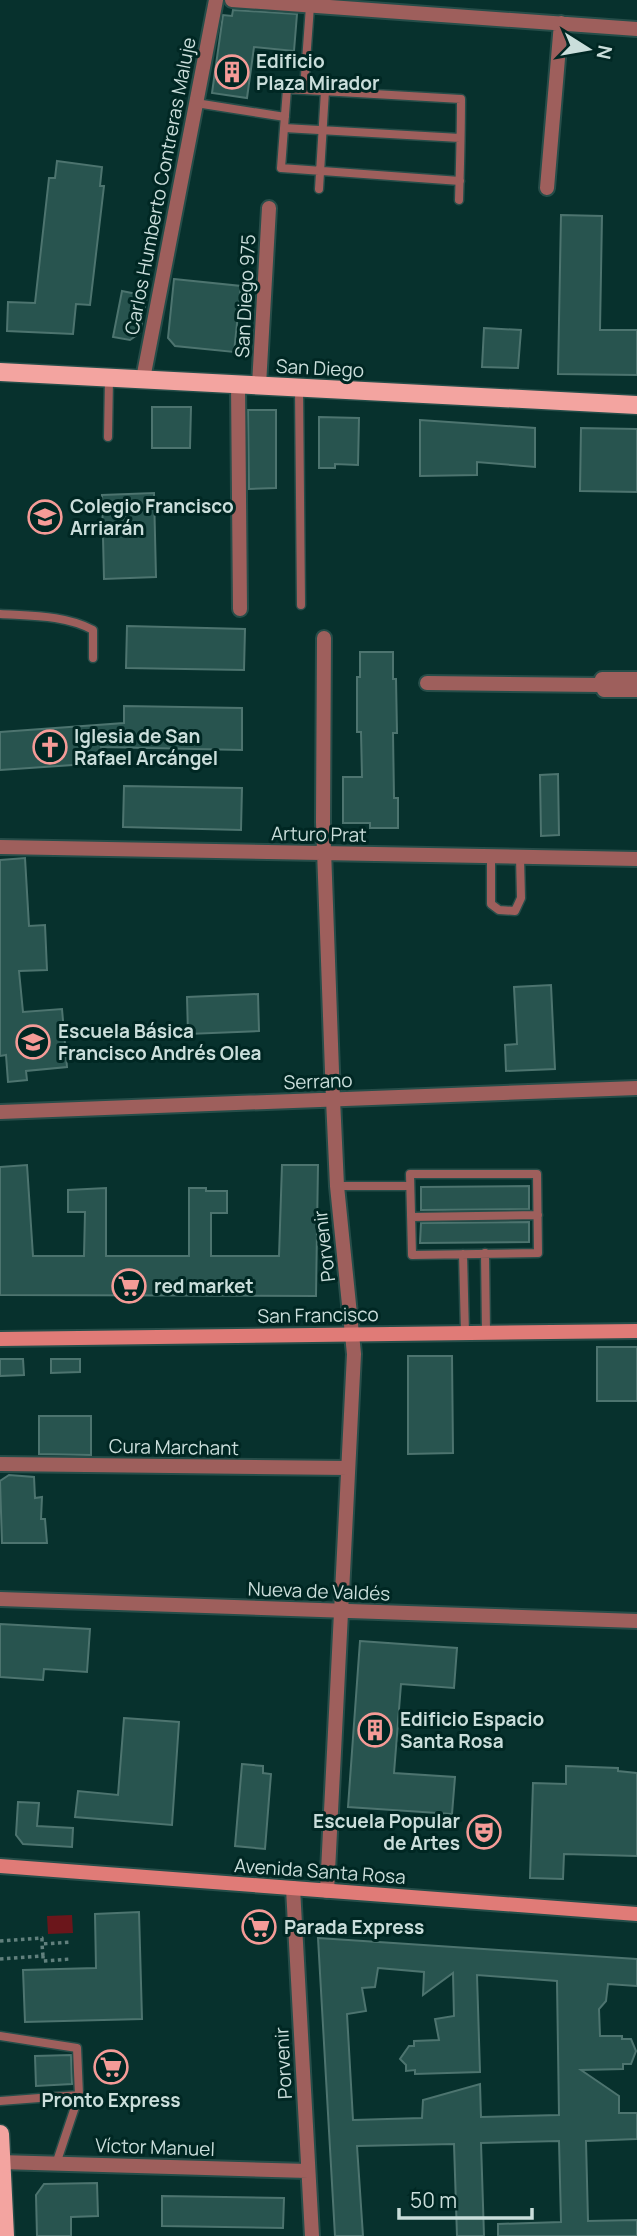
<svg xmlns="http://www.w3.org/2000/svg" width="637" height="2236" font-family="Manrope,sans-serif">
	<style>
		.green { fill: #6b161b }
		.building { fill: #28544f; stroke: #4d746f; stroke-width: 2; fill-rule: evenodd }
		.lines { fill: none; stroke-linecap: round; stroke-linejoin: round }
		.lane-casing { stroke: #264d49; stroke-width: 11 }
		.street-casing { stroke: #264d49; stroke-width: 18 }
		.secondary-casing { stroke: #264d49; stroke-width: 18 }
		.primary-casing { stroke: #264d49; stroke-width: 21 }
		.path { stroke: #61807d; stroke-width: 3.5; stroke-dasharray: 3.5 3.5; stroke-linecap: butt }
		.lane { stroke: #9e5f5c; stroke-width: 8 }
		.street { stroke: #9e5f5c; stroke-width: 14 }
		.secondary { stroke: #e07b77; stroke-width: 14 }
		.primary { stroke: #f3a4a0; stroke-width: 18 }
		.labels { text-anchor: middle; stroke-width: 6; stroke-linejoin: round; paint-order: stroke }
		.poi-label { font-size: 19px; font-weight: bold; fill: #cadedb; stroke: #002723; text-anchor: start }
		.street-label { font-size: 19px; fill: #cadedb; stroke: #002723 }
	</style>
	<rect width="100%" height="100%" fill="#07312d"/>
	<path class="green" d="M72 1915 73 1933 48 1934 47 1916Z"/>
	<path class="building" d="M233 10 297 14 294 51 254 47 247 98 212 93 223 15 232 16Z
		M57 161 102 167 100 186H104L90 305 76 304 73 334 7 331 8 302 35 303 49 178H55Z
		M561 215 602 216 600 330H637V375L558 374Z
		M174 279 241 286 234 352 175 346 168 338Z
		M122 291 147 296 140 333 130 340 113 337Z
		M484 328 521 330 518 368 482 367Z
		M152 407H191L190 448H152Z
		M248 410H276V488L249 489Z
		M319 417 359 418 358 465 335 464V468H319Z
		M420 420 535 428V467L477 462V475L420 476Z
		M581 428 637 429V492L580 491Z
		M154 493 156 577 104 579 102 495Z
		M127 626 245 629 244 670 126 668Z
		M360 652H393V679H396L397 733H393L394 798H398V828H370V823H343V777H362L361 732H357V677H360Z
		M124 706 242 708V750L101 747 102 763 0 770V732L124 723Z
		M558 774 559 835 541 836 540 775Z
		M124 786 242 788 241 830 123 827Z
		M25 858 29 926 45 925 47 970 19 971 23 1012 62 1009 67 1067 26 1071 27 1080 8 1082 6 1055 0 1056V860Z
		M551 985 555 1069 506 1071 505 1045 517 1044 514 987Z
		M258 994 259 1031 188 1034 187 997Z
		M27 1165 33 1256H84L85 1212H68V1190L106 1188V1256H189V1188H206V1191H227V1213H211V1256H279L282 1165H318L316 1296 0 1295V1167Z
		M529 1186V1209L421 1210V1187Z
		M529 1222V1242L420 1243 421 1223Z
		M597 1347H637V1401H597Z
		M408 1356H452L453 1453 408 1454Z
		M0 1359H23L24 1375 0 1376Z
		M51 1359H80V1372L51 1373Z
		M39 1416H91V1455L39 1454Z
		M9 1475 34 1477 35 1498 42 1497 41 1519H45L47 1543H2L0 1481Z
		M0 1624 90 1629 87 1672 44 1669 43 1680 0 1677Z
		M360 1641 457 1648 454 1688 401 1684 394 1773 455 1777 452 1814 348 1807Z
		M124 1718 179 1722 172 1825 75 1817 78 1791 118 1795Z
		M242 1764 263 1766V1773L271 1774 265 1849 235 1846Z
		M566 1766 618 1768V1771L637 1773V1856L564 1854 563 1879 530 1878 533 1783 566 1784Z
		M18 1802 39 1803 37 1826 73 1828 72 1847 23 1844 16 1835Z
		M139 1912 142 2019 25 2022 23 1970 96 1968 95 1914Z
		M318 1938 637 1959V1986L608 1984 606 2001 599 2009 600 2036H622V2039H631L636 2051 631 2064H623V2069L581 2070 619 2096V2113H637V2139L586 2141 588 2221 637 2220V2236H498V2224L561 2222 559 2141 481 2143 484 2236H457L454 2144 357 2146 363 2236H335ZM378 1968 424 1972 423 1995 453 1973 454 2016 435 2019 439 2040 414 2041V2046H409L400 2059 406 2065V2071L415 2070V2074L480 2072 477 1975 557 1981 559 2115 481 2117 480 2084 423 2100 422 2118 353 2120 347 2014 366 2011 362 1988 375 1987Z
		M71 2055 72 2084 36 2086 35 2056Z
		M97 2183 98 2216 71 2217V2236H37L36 2195 44 2184Z
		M162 2196 284 2198 283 2228 162 2226Z"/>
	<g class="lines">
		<defs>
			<path id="lane" d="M304 89 310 6
				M196 103 285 117
				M284 128 281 168 460 181
				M319 189 325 91
				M459 200C460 167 461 133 461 99L287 89 284 128 460 138
				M299 388 301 605
				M108 437 109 378
				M0 614C31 616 65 615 93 630V658
				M491 856V904L499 910 515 911 521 898 520 857
				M410 1174H537L538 1253 412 1255Z
				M337 1186H410
				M411 1217 538 1215
				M485 1253 486 1332
				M463 1254 465 1333
				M0 2036 77 2048 79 2095 0 2101
				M56 2164 79 2095"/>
			<path id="street" d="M232 0 637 29
				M547 188 561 23
				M143 379 216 0
				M238 384 240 609
				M259 385 269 208
				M324 638 323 822 333 1099 337 1186 354 1354 327 1891
				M427 683 601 685 602 679H637
				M601 685 604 690H637
				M0 847 637 859
				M0 1112 637 1088
				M0 1464 348 1468
				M0 1599 637 1621
				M293 1888 312 2236
				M0 2162 308 2171"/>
			<path id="secondary" d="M0 1339 637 1331
				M0 1866 637 1914"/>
			<path id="primary" d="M0 372 637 405
				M0 2134 5 2236"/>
		</defs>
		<use href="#lane" class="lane-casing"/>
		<use href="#street" class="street-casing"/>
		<use href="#secondary" class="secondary-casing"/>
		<use href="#primary" class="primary-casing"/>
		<path class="path" d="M0 1941 42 1938V1944
			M43 1956 42 1944 71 1942
			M0 1959 43 1956V1961L70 1959"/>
		<use href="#lane" class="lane"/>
		<use href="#street" class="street"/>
		<use href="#secondary" class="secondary"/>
		<use href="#primary" class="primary"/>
	</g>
	<defs>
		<symbol id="building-ring" viewBox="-11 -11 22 22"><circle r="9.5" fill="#002723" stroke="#f59b97" stroke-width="1.5"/><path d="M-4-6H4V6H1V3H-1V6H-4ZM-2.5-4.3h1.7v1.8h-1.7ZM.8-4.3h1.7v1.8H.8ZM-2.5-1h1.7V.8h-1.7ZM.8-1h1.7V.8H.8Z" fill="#f59b97"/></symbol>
		<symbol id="school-ring" viewBox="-11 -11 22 22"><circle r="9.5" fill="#002723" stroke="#f59b97" stroke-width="1.5"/><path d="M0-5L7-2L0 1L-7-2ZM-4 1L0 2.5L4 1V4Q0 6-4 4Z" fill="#f59b97"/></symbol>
		<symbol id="church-ring" viewBox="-11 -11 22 22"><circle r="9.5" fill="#002723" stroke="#f59b97" stroke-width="1.5"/><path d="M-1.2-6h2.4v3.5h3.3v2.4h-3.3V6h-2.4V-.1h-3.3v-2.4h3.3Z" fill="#f59b97"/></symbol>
		<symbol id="supermarket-ring" viewBox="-11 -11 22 22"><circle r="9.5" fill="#002723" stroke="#f59b97" stroke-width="1.5"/><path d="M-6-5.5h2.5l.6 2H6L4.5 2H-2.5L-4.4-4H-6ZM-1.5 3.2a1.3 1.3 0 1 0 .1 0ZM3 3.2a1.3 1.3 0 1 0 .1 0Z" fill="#f59b97"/></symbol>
		<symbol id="theatre-ring" viewBox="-11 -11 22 22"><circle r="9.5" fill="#002723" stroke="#f59b97" stroke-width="1.5"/><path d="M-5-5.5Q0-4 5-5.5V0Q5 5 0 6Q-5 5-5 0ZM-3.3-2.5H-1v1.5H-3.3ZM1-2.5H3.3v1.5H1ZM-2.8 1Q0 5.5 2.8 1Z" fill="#f59b97"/></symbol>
	</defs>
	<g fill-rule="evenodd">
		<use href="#building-ring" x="213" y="53" width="38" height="38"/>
		<use href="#school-ring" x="26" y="498" width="38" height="38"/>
		<use href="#church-ring" x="31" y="728" width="38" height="38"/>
		<use href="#school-ring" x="14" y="1023" width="38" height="38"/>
		<use href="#supermarket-ring" x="110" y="1267" width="38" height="38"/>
		<use href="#building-ring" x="356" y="1711" width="38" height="38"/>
		<use href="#theatre-ring" x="465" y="1813" width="38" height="38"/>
		<use href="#supermarket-ring" x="240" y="1908" width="38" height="38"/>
		<use href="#supermarket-ring" x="92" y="2048" width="38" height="38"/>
	</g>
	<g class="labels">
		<g class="poi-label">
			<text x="256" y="68">Edificio<tspan x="256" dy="22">Plaza Mirador</tspan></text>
			<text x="70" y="513">Colegio Francisco<tspan x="70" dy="22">Arriarán</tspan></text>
			<text x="74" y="743">Iglesia de San<tspan x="74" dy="22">Rafael Arcángel</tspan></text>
			<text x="58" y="1038">Escuela Básica<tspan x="58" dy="22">Francisco Andrés Olea</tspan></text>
			<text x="154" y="1293">red market</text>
			<text x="400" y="1726">Edificio Espacio<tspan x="400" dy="22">Santa Rosa</tspan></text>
			<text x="460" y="1828" text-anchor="end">Escuela Popular<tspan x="460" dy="22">de Artes</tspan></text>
			<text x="284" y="1934">Parada Express</text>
			<text x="111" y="2107" text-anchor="middle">Pronto Express</text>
		</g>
		<g class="street-label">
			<text transform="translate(160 186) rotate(-79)" y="7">Carlos Humberto Contreras Maluje</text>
			<text transform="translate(245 296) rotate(-87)" y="7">San Diego 975</text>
			<text transform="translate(320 368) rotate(3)" y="7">San Diego</text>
			<text transform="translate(319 834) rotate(1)" y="7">Arturo Prat</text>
			<text transform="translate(318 1081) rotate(-2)" y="7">Serrano</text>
			<text transform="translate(324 1246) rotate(-97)" y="7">Porvenir</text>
			<text transform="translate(318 1315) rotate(-1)" y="7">San Francisco</text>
			<text transform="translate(174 1447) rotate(1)" y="7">Cura Marchant</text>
			<text transform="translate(319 1591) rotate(2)" y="7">Nueva de Valdés</text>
			<text transform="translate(320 1871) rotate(4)" y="7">Avenida Santa Rosa</text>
			<text transform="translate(283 2063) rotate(-93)" y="7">Porvenir</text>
			<text transform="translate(155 2147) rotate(2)" y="7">Víctor Manuel</text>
		</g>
	</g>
	<g transform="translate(588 49) rotate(101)" stroke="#002723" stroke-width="5" paint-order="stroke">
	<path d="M0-5L12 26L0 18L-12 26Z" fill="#cadedb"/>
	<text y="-10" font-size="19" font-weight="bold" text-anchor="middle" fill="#cadedb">N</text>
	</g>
	<path d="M399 2208v10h133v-10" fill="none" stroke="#cadedb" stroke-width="3.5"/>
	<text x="410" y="2208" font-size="21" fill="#cadedb" stroke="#002723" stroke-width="5" paint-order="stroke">50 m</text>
</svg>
